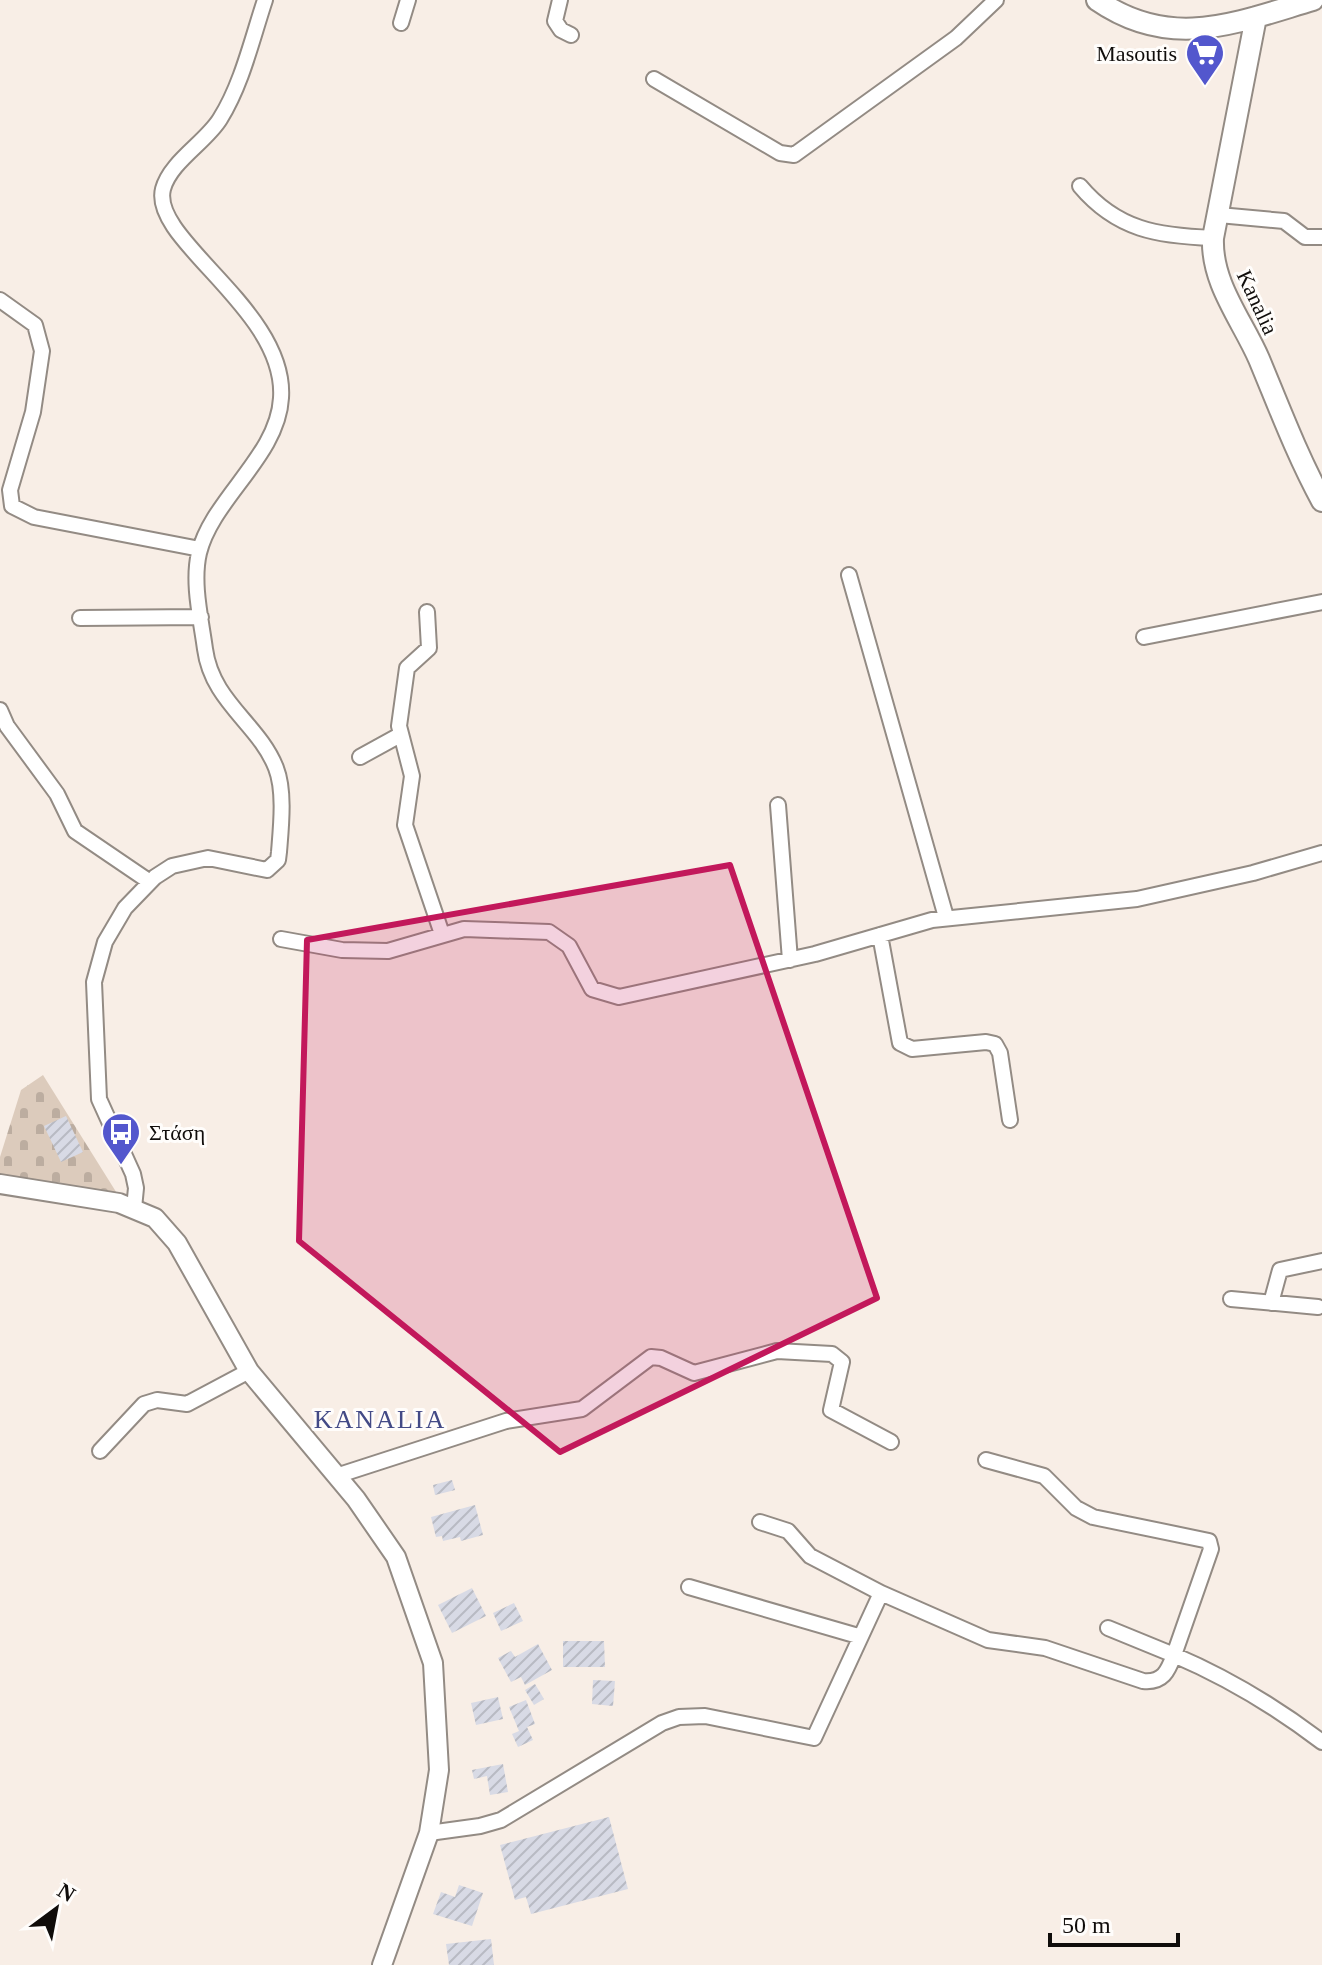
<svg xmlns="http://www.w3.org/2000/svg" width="1322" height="1965" font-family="Georgia,serif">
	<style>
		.cemetery { fill: url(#cemetery-stones) }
		.building { fill: url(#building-hatch) }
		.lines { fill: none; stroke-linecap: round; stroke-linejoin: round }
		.minor-casing { stroke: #938b84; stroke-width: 18 }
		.tertiary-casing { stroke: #938b84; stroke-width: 22 }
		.secondary-casing { stroke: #938b84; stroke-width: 24 }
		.minor { stroke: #fff; stroke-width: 14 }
		.tertiary { stroke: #fff; stroke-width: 18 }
		.secondary { stroke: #fff; stroke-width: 20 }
		.marked { fill: #c2185b; fill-opacity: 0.2; stroke: #c2185b; stroke-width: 6; stroke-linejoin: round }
		.labels { text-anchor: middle; stroke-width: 6; stroke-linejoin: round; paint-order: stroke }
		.poi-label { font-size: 22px; fill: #100d0b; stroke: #fffdfb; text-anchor: end }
		.street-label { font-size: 22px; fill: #100d0b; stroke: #fffdfb }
		.quarter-label { font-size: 26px; letter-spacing: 2px; fill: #434a86; stroke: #fffdfb }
	</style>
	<defs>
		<pattern id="cemetery-stones" width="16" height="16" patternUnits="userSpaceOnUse" patternTransform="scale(2)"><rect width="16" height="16" fill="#dccbbc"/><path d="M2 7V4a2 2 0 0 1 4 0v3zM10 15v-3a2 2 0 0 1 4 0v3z" fill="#bcada0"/></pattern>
		<pattern id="building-hatch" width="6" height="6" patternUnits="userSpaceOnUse" patternTransform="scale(2)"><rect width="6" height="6" fill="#d8dae5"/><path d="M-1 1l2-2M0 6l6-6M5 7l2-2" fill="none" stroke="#b8bac3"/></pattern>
	</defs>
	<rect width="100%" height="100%" fill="#f8eee6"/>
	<path class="cemetery" d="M43 1075 118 1195 0 1177V1157L21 1090Z"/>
	<path class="building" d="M66 1116 83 1152 61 1162 44 1126Z
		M452 1480 455 1490 435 1495 433 1485Z
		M475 1505 483 1535 461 1541 460 1537 443 1541 442 1536 436 1537 431 1517Z
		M472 1588 486 1616 452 1633 438 1605Z
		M514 1603 523 1621 501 1631 493 1613Z
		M563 1641H604L605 1667H563Z
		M538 1644 552 1670 525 1685 521 1677 511 1682 498 1658 511 1651 515 1657Z
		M593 1680 615 1681 613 1706 592 1704Z
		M535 1684 544 1699 534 1705 525 1690Z
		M498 1697 503 1719 476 1725 471 1703Z
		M526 1700 535 1724 527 1727 533 1740 518 1747 512 1734 519 1731 509 1707Z
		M503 1764 508 1792 490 1795 487 1776 474 1779 472 1770Z
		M609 1817 628 1889 531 1914 526 1897 515 1900 500 1845Z
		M459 1885 483 1893 472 1926 433 1914 441 1892 455 1897Z
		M491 1939 494 1965H449L446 1944Z"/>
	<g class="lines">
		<defs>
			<path id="minor" d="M560 0 555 21 561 30 571 35
				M401 23 408 0
				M654 79 780 153 794 155 956 38 996 0
				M1080 186C1117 230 1158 236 1213 238
				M1219 215 1284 221 1305 237H1322
				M0 300 35 325 42 351 33 412 10 490 12 506 34 517 200 549
				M849 575 946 917
				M427 612 429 648 407 668 399 726 412 776 405 825 442 934
				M80 618 201 617
				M1144 637 1322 602
				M0 710 7 726 57 794 75 831 150 882
				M360 757 400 735
				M778 805 790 960
				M880 935 900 1043 912 1049 986 1042 995 1044 1000 1053 1010 1120
				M281 939 342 950 388 951 464 929 549 932 569 946 592 989 619 997 815 954 932 920 1137 899 1253 873 1322 853
				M134 1208 136 1188 133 1174 99 1099 94 982 105 942 125 908 155 877 172 866 208 858 267 870 278 860 279 852C281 827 285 791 276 768 259 724 212 702 205 649 201 619 192 583 199 553 212 499 278 456 281 398 287 310 150 240 163 189 170 162 206 142 220 119 242 84 252 39 265 0
				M1231 1299 1318 1307
				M1271 1303 1280 1270 1322 1261
				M100 1451 144 1404 157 1400 187 1404 249 1371
				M986 1460 1044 1476 1076 1508 1093 1517 1209 1541 1211 1549 1174 1655 1108 1628
				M336 1476 506 1421 582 1409 651 1357 661 1358 694 1373 777 1351 832 1354 842 1362 831 1410 891 1442
				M760 1522 788 1531 810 1556 881 1593
				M689 1587 858 1636
				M429 1833 480 1826 501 1820 662 1723 679 1717 705 1716 814 1738 881 1593 988 1640 1045 1648 1143 1681C1163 1683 1168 1671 1174 1655 1228 1678 1276 1707 1322 1742"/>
			<path id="tertiary" d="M0 1184 119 1203 155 1218 177 1243 249 1371 356 1499 396 1557 433 1663 439 1770 429 1833 382 1965"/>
			<path id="secondary" d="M1097 0C1171 51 1235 23 1313 0
				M1256 17 1213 238C1211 283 1242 320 1259 359 1279 407 1297 455 1322 501"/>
		</defs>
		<use href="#minor" class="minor-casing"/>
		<use href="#tertiary" class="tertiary-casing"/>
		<use href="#secondary" class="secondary-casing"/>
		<use href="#minor" class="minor"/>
		<use href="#tertiary" class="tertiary"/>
		<use href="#secondary" class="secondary"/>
	</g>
	<path class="marked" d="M730 865 877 1298 560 1452 299 1241 307 940Z"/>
	<defs>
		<symbol id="supermarket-pin" viewBox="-11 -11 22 30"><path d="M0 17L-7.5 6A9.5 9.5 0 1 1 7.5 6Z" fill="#5357cd" stroke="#fffdfb"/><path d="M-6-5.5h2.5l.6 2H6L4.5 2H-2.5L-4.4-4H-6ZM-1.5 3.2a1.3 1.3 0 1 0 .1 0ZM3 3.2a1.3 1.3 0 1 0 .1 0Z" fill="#fff"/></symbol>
		<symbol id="bus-pin" viewBox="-11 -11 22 30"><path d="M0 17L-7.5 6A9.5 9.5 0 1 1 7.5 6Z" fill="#5357cd" stroke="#fffdfb"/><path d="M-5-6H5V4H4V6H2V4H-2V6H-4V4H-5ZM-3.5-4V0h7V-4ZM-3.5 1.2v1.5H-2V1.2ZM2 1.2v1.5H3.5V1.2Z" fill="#fff"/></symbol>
	</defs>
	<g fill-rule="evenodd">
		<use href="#supermarket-pin" x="1183" y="31" width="44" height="60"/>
		<use href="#bus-pin" x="99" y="1110" width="44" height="60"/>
	</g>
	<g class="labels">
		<g class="poi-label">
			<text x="1177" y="61">Masoutis</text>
			<text x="149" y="1140" text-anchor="start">Στάση</text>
		</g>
		<g class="street-label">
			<text transform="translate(1258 302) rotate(65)" y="8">Kanalia</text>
		</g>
		<g class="quarter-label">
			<text x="380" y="1428">KANALIA</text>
		</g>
	</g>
	<g transform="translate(56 1909) rotate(32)" stroke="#fffdfb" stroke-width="6" paint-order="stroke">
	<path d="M0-6L14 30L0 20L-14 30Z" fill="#100d0b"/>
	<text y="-12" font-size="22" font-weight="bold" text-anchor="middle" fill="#100d0b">N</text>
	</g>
	<path d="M1050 1933v12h128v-12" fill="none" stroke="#100d0b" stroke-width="4"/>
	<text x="1062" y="1933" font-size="24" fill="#100d0b" stroke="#fffdfb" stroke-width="6" paint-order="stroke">50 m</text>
</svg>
